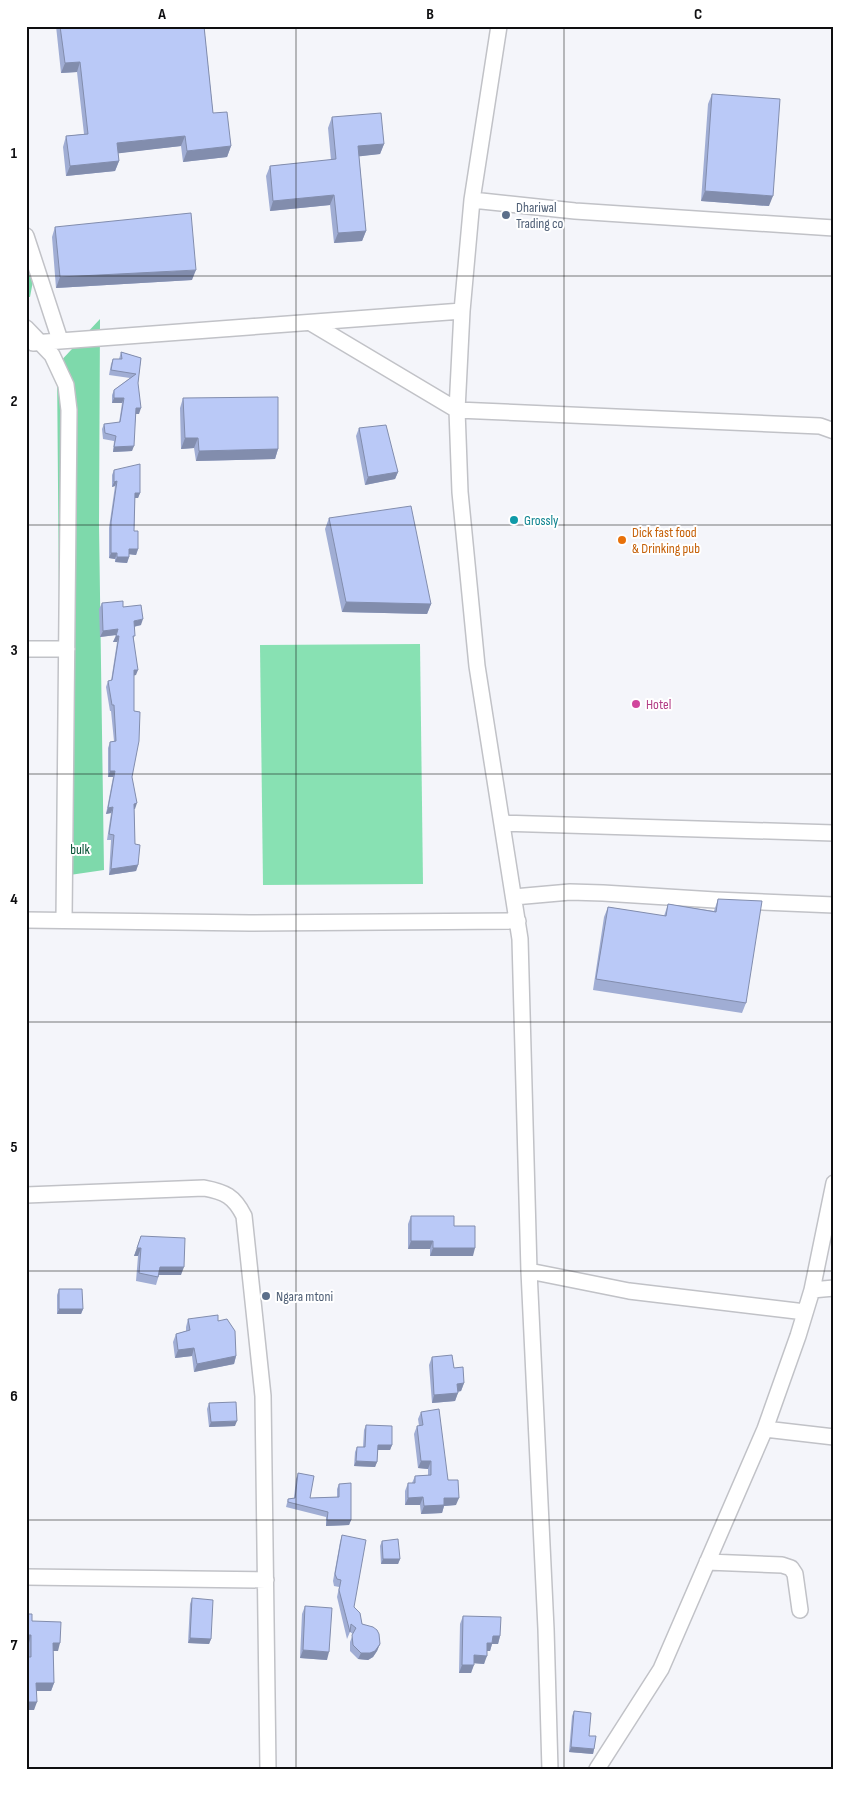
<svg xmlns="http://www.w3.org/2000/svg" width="860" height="1796" font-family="'Sofia Sans Condensed',sans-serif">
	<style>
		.green { fill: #88e1b3 }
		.forest { fill: #7ed9ab }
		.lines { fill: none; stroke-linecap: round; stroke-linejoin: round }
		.minor-casing { stroke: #c1c2c7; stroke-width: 18 }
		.minor { stroke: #fff; stroke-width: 15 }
		.wall { fill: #a0add4 }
		.shaded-wall { fill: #828dad }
		.building { fill: #bac9f7; stroke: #828dad }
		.grid { fill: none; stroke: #0e0e10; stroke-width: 1; stroke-opacity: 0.55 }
		.service-dot { fill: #5c6f8a; stroke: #fff; stroke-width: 2 }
		.culture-dot { fill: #0f9aa8; stroke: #fff; stroke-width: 2 }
		.food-dot { fill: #e8710a; stroke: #fff; stroke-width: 2 }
		.hotel-dot { fill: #d1479c; stroke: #fff; stroke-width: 2 }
		.labels { text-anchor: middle; stroke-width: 4; stroke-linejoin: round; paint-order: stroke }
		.service-label { font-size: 14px; fill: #4e5e75; stroke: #fff; text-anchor: start }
		.culture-label { font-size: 14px; fill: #0d838f; stroke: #fff; text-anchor: start }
		.food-label { font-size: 14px; fill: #c56008; stroke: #fff; text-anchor: start }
		.hotel-label { font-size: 14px; fill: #b23c85; stroke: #fff; text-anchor: start }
		.park-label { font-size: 14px; fill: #065235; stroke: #fff }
		.neatline { fill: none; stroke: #0e0e10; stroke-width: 2 }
		.grid-label { font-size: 16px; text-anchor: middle; font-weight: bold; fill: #0e0e10 }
	</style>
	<rect width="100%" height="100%" fill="#f4f5fa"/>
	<path class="green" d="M420 644 423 884 263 885 260 645Z"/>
	<path class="forest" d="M26 249 36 265 30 297H26Z
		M100 319 99 525 104 870 56 877 59 605 57 365Z"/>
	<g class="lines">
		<defs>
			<path id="minor" d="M499 26 472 200 462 311 457 410 460 492 477 666 520 939 529 1271 546 1629 550 1770
				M472 200 575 211 834 228
				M26 236 60 340
				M311 323 457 410 820 426 834 431
				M26 328 52 355 66 385 69 410 64 920
				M33 343 462 311
				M26 649H67
				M503 823 834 833
				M514 897 570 892 603 893 715 900 834 905
				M26 920 250 923 518 921
				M26 1195 204 1188C225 1192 234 1196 244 1216L263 1396 268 1770
				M529 1271 629 1291 805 1312
				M812 1290 834 1288
				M765 1429 834 1437
				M707 1562 782 1565 791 1568 795 1574 800 1610
				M26 1577 266 1580
				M597 1769 661 1669 765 1429 798 1336 812 1290 834 1183"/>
		</defs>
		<use href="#minor" class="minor-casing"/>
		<use href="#minor" class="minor"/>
	</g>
	<path class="wall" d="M56 26H204L213 113 231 146 227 157 183 162 181 146 118 153 119 161 115 171 66 176 63 147 66 136 84 134 77 72 61 73Z
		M712 94 769 206 701 201 708 104Z
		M332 117 384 144 380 154 359 156 366 231 362 241 334 243 330 205 270 211 266 176 270 166 331 160 328 128Z
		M55 227 192 280 56 288 52 237Z
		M121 352 141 358 138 383 139 414H136L132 451 113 452 114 441 103 439 102 429 104 424 119 423 122 403H112V395L114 390 130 378 109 375 111 364 113 359H119Z
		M183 398 278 449 275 459 196 461 194 448 181 449 180 408Z
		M359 428 398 472 395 479 365 485 356 436Z
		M114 470 140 493 138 498H135L134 531 138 549 136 555 129 554V557L127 563 115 562V559L109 558V528L115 486 112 487V475Z
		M329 518 431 604 427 614 342 612 325 529Z
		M102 603 123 607 141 625 134 627V640L136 675H134L132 777 135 809H134L135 844 138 865 136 871 109 875 111 840H107L111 813 106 814 113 777H108V748L110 742 114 741 111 711H110L106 687 108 681H111L117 642H113L116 635 100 637 99 609Z
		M718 899 746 1003 742 1013 593 990 604 917 608 907 664 916 668 904 714 911Z
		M411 1216 454 1226 473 1256H430V1249H408V1224Z
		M141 1236 181 1275H159L156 1285 136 1281 138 1256H134Z
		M59 1289 83 1309 81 1314H57V1295Z
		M188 1319 218 1321 236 1356 234 1364 194 1372 192 1356 175 1358 173 1342 176 1334 186 1331V1327Z
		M432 1357 454 1368 464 1383 461 1391 458 1392 455 1401 432 1403 429 1365Z
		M209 1403 235 1426 209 1427 207 1409Z
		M421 1412 448 1480 456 1505 444 1506 442 1513 421 1514 420 1505H405V1491L408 1483H412L415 1476 428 1475V1469L418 1468 414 1434 417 1426H419L418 1419Z
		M366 1425 392 1445 390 1450H378L377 1462 375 1467 354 1466 355 1452 357 1447H363L364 1430Z
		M298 1473 310 1498 337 1497V1489L339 1484 351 1520 349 1525 326 1526V1517L286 1507 288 1499 294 1498 296 1479Z
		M342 1535 354 1607 362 1624 380 1644 377 1651 373 1657 368 1660 358 1659 350 1651V1642L353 1634 350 1632 347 1639 337 1597 339 1587 334 1586 333 1581 340 1542Z
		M382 1541 400 1559 398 1564H381L380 1546Z
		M192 1598 211 1639 209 1644 188 1643 190 1604Z
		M305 1606 327 1660 300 1658 302 1614Z
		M26 1614 32 1621 58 1651H53L54 1683 51 1691H36L34 1710 28 1657 29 1643H26Z
		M463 1616 500 1636 498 1644H492L490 1651H487L484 1664 474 1663 471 1673H459L460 1624Z
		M574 1711 589 1736 594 1749 593 1754 569 1752 572 1716Z"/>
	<path class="shaded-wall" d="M80 62 77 72 61 73 65 63Z
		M185 136 181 146 113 154 117 143Z
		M384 144 380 154 354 157 358 146Z
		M231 146 227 157 183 162 187 151Z
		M119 161 115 171 66 176 70 166Z
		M705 191 773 196 769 206 701 201Z
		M334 195 330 205 270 211 273 201Z
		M366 231 362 241 334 243 338 233Z
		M196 270 192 280 56 288 60 277Z
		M114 398H124L122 403H112Z
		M136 408H141L139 414H135Z
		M185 438H198L194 448 181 449Z
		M134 446 132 451 113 452 114 447Z
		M278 449 275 459 196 461 199 451Z
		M398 472 395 479 365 485 368 477Z
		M117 481 115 486 112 487 114 482Z
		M135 493H140L138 498H133Z
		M129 549H138L136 555 127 554Z
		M111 553H117L115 559 109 558Z
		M117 557H129L127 563 115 562Z
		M346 602 431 604 427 614 342 612Z
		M143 619 141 625 132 627 134 621Z
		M118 629 116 635 100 637 103 631Z
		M116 636H119L117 642H113Z
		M134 670H138L136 675 132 676Z
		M110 771H115L113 777H108Z
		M137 803 135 809H132L134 804Z
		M113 807 111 813 106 814 108 808Z
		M138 865 136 871 109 875 111 869Z
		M411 1241H433L430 1249H408Z
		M137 1248H141L138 1256H134Z
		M433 1248H475L473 1256H430Z
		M160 1267H184L181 1275H157Z
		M59 1309H83L81 1314H57Z
		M194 1348 192 1356 175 1358 178 1350Z
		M236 1356 234 1364 194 1372 197 1364Z
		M464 1383 461 1391 454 1392 457 1384Z
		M458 1393 455 1401 432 1403 434 1395Z
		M237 1421 235 1426 209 1427 211 1422Z
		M378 1445H392L390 1450H376Z
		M356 1461 377 1462 375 1467 354 1466Z
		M421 1461H431L428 1469 418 1468Z
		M423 1497 420 1505H405L408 1498Z
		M444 1498H459L456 1505 444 1506 442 1513 421 1514 424 1506Z
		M327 1520H351L349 1525 326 1526Z
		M383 1559H400L398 1564H381Z
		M26 1635H31L29 1643H26Z
		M493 1636H500L498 1644H492L490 1651H485L487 1643Z
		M190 1638 211 1639 209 1644 188 1643Z
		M53 1643H60L58 1651H50Z
		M380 1644 377 1651 373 1657 368 1660 358 1659 361 1653Z
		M303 1650 329 1652 327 1660 300 1658Z
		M474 1655 487 1656 484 1664 471 1663Z
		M462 1665H474L471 1673H459Z
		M36 1683H54L51 1691H33Z
		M26 1702H37L34 1710H26Z
		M571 1747 594 1749 593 1754 569 1752Z"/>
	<path class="building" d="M60 26H204L213 113 227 112 231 146 187 151 185 136 117 143 119 161 70 166 66 136 88 134 80 62 65 63Z
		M712 94 780 99 773 196 705 191Z
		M381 113 384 144 358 146 366 231 338 233 334 195 273 201 270 166 336 159 332 117Z
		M191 213 196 270 60 277 55 227Z
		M121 352 141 358 138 383 141 408H136L134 446 114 447 116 436 105 433 104 424 120 422 124 398H114V390L136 374 111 370 113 359H122Z
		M278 397V449L199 451 198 438H185L183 398Z
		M386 425 398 472 368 477 359 428Z
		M140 464V493H135L134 531H138V549H129V557H117V553H111V522L117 481 114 482V470Z
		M411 506 431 604 346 602 329 518Z
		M123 601V607L141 605 143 619 134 621 135 636H133L138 670H134V711L140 712 139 741 132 777 137 803 134 804 135 844 140 845 138 865 111 869 114 835 109 834 113 807 108 808 115 771H110V742L116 741 114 705H112L108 681 112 680 119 636H116L118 629 103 631 102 603Z
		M718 899 762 901 746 1003 596 979 608 907 666 916 668 904 716 912Z
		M411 1216H454V1226H475V1248H433V1241H411Z
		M141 1236 185 1238 184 1267H160L158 1277 139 1273 141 1248H137Z
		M59 1289H82L83 1309H59Z
		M218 1315V1321L227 1319 235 1331 236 1356 197 1364 194 1348 178 1350 176 1334 190 1330 188 1319Z
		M452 1355 454 1368 463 1367 464 1383 457 1384 458 1393 434 1395 432 1357Z
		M236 1402 237 1421 211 1422 209 1403Z
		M439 1409 448 1480H458L459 1498H444V1505L424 1506 423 1497 408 1498V1483H415V1476L431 1475V1461H421L417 1426 423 1425 421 1412Z
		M366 1425 392 1426V1445H378L377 1462 356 1461 357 1447H365Z
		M298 1473 314 1476 310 1498 339 1497V1484L351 1483V1520H327L328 1512 288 1502V1499L295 1498Z
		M342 1535 366 1540 354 1607 360 1613 362 1624 373 1627 377 1630 379 1634 380 1644 375 1651 370 1653H361L353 1645 352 1635 356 1628 351 1624 350 1632 339 1590 341 1580 337 1579 335 1574Z
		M398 1539 400 1559H383L382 1541Z
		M192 1598 213 1600 211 1639 190 1638Z
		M305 1606 332 1608 329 1652 303 1650Z
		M26 1614H32V1621L61 1622 60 1643H53L54 1683H36L37 1702H26V1657H31V1635H26Z
		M463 1616 501 1617 500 1636H493L492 1643H487V1656L474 1655V1665H462Z
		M574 1711 591 1713 589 1736H596L594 1749 571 1747Z"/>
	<path class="grid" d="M296 26V1770M564 26V1770M26 276H834M26 525H834M26 774H834M26 1022H834M26 1271H834M26 1520H834"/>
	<g class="service-dot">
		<circle cx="506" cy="215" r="5"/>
		<circle cx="266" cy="1296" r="5"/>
	</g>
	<circle class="culture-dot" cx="514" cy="520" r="5"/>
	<circle class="food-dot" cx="622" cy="540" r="5"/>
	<circle class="hotel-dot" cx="636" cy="704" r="5"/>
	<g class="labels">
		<g class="service-label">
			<text x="516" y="212">Dhariwal<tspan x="516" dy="16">Trading co</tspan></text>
			<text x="276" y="1301">Ngara mtoni</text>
		</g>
		<g class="culture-label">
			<text x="524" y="525">Grossly</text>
		</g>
		<g class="food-label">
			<text x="632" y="537">Dick fast food<tspan x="632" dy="16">&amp; Drinking pub</tspan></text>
		</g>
		<g class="hotel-label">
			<text x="646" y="709">Hotel</text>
		</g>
		<g class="park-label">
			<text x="80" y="854">bulk</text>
		</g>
	</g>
	<rect width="860" height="1796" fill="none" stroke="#ffffff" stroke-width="55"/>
	<rect x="28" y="28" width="804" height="1740" class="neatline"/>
	<g class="grid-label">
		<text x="162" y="19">A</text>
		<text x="430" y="19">B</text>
		<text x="698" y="19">C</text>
		<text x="14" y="158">1</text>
		<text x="14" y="406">2</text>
		<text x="14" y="655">3</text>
		<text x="14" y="904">4</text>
		<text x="14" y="1152">5</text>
		<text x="14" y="1401">6</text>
		<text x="14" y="1650">7</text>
	</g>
</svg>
